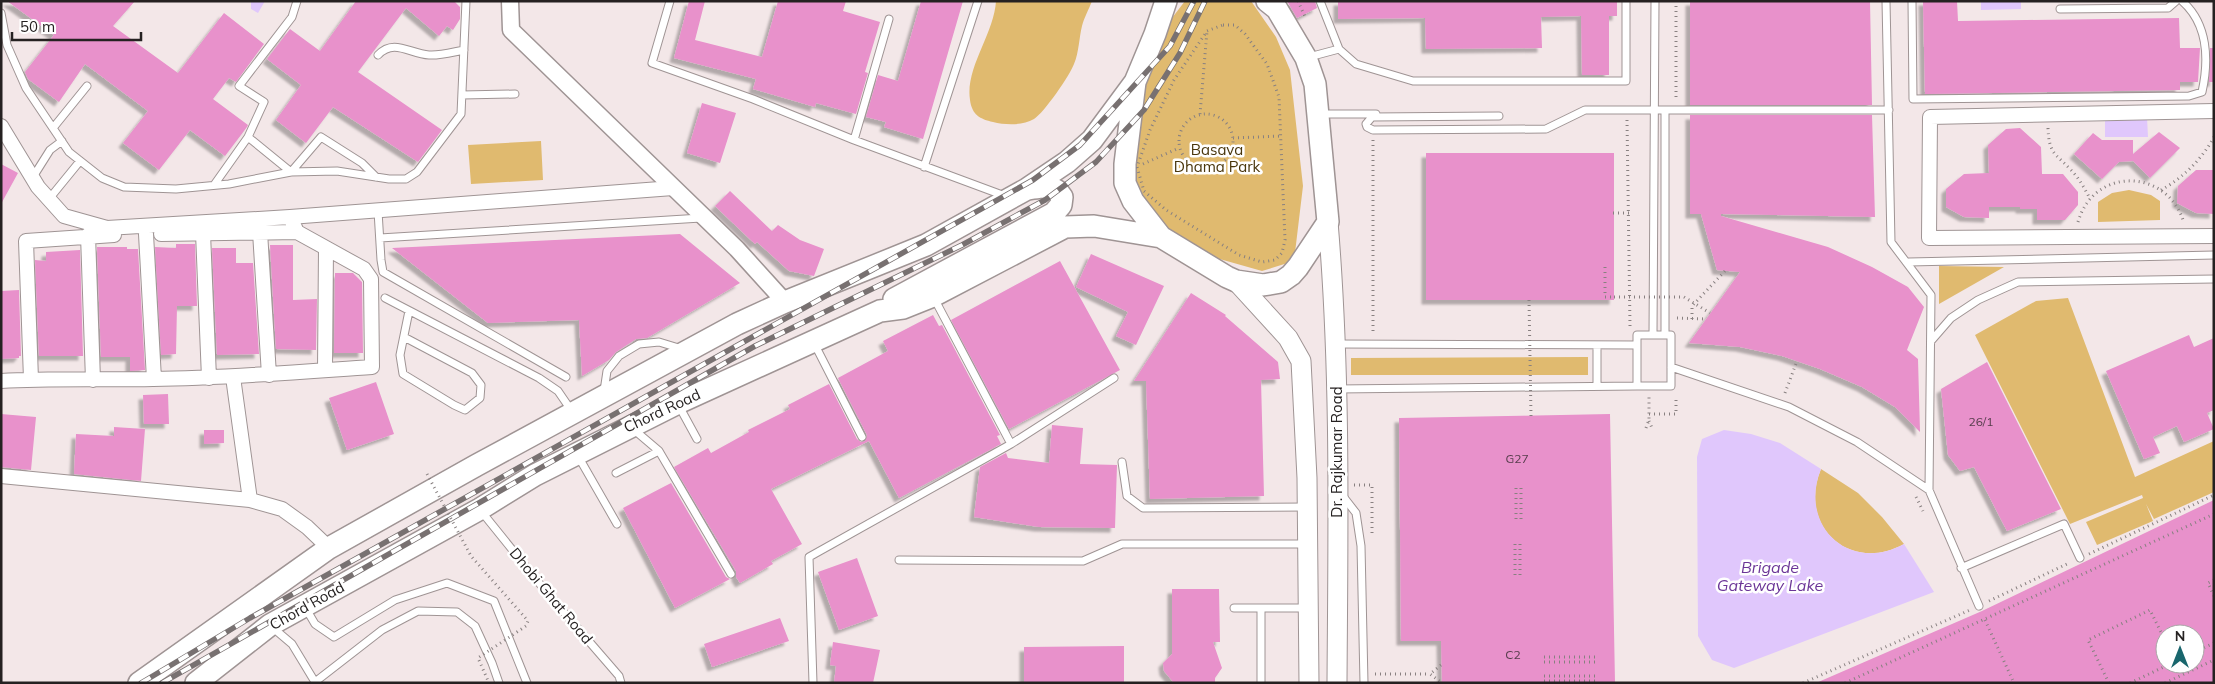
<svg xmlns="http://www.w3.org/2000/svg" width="2215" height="684" font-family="Mulish,sans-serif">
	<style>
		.green { fill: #e0ba6f }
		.water { fill: #e0c7fc }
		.building { fill: #e891cb; fill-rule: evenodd; filter: url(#shadow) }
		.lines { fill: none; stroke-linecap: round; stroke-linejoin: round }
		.service-casing { stroke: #9f9494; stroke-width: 9 }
		.minor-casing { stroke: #9f9494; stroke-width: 16 }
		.tertiary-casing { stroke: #9f9494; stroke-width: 19 }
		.secondary-casing { stroke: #9f9494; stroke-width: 21 }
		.primary-casing { stroke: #9f9494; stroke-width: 24 }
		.path { stroke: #888080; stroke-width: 3; stroke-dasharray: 1 4; stroke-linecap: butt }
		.service { stroke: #fff; stroke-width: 7 }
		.minor { stroke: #fff; stroke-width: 14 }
		.tertiary { stroke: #fff; stroke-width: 16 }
		.secondary { stroke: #fff; stroke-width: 19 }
		.primary { stroke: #fff; stroke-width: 21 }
		.rail-casing { stroke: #787171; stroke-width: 5.5 }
		.rail { stroke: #fff; stroke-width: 4; stroke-dasharray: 11; stroke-linecap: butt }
		.path-bridge { stroke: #888080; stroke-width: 3; stroke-dasharray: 1 4; stroke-linecap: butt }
		.labels { text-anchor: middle; stroke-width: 5; stroke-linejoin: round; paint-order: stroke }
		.number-label { font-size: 12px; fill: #563d4c }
		.park-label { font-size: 15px; fill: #49360c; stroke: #fff }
		.street-label { font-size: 15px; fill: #252121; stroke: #fff }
		.water-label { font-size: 16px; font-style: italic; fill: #6b3597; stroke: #fff }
	</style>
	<defs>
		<filter id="shadow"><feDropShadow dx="-4.5" dy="4.5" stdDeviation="1" flood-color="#0004"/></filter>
	</defs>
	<rect width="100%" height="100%" fill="#f3e7e8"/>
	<path class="green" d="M996 1H1092C1089 9 1084 18 1082 26 1079 38 1079 52 1074 64 1070 75 1044 113 1034 119 1022 126 1005 125 993 122 980 119 972 115 970 100 965 68 994 34 996 1Z
		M1185 1H1251L1276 37 1290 70 1303 186 1294 261 1262 271 1209 256 1167 230 1138 190 1133 169 1143 83 1172 18Z
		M541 141 543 180 471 184 468 145Z
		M2129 190 2151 195 2160 201V220L2098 222V202L2112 193Z
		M1939 266 2004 267 1939 304Z
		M2068 298 2135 477 2214 441V492L2154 519 2146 504 2153 521 2097 545 2086 522 2143 498 2142 495 2070 524 1975 335 2036 301Z
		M1588 357V375H1351V358Z
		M1821 469 1858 493 1882 517 1904 544C1850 574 1797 526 1821 469Z"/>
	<path class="water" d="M251 1H265L258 13 251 9Z
		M1981 1H2021V9L1981 10Z
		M2147 117 2148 137H2105V118Z
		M1724 430 1751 434 1780 443 1821 469C1798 526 1850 574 1904 544L1934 592 1734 668 1712 660 1698 636 1697 457 1702 439Z"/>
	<path class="building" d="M7 1H135L113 26 178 73 224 13 264 44 236 82 229 78 213 99 248 125 247 127 225 156 190 130 159 170 123 143 148 111 85 64 59 102 28 79 25 72 54 35Z
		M356 1H454L460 7V19L453 30 447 26 439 36 406 8 358 72 442 130 418 162 333 107 306 143 276 120 301 85 267 59 290 29 320 51Z
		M689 1H705L695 40 762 57 778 1H846L843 11 880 22 865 72 868 73 856 114 816 103 815 107 753 89 756 79 674 58Z
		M921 1H963L923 139 884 127 886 122 866 117 878 75 898 81Z
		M1287 1H1315L1317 8 1297 18Z
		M1338 1H1617V16H1609V75H1582L1581 16 1541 17 1542 48 1426 49 1425 18 1338 19Z
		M1690 1H1870L1872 105H1690Z
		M1923 1H1957L1958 21 2179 18 2180 48H2200L2198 82H2180V90L1925 94Z
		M2210 48H2214V82H2209Z
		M702 103 736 113 720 163 687 153Z
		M1690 115H1872L1875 217 1721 214V216L1828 247 1872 267 1908 287 1924 307 1907 350 1918 359 1920 432 1895 407 1862 387 1820 369 1782 356 1740 347 1689 343 1740 272 1717 270 1701 214H1690Z
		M2020 128 2041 147 2042 174H2063L2078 192V205L2065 220H2037V209H2020V207H1989V218L1964 217 1946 207V189L1964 174 1989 173 1988 145 2006 129Z
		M2159 132 2180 148 2150 178 2133 161 2119 162 2102 179 2074 154 2093 133 2102 140H2133V154Z
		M1426 153H1614V300H1426Z
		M1 164 18 173 1 204Z
		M2196 170H2214V214L2196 213 2177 203 2178 186Z
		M730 191 772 231 778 225 800 240 824 249 814 276 789 271 757 242 755 244 715 206Z
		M680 234 740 283 647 338 636 339 616 352 609 360 582 376 579 320 488 323 392 248Z
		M176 244H195L197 306H177L176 354 161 355 155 247 176 248Z
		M270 245H293V300L317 299 316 350 276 349Z
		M97 247H127V249H138L145 370 130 371V357H101Z
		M212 248H236V263H253L259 354 217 355Z
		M80 250 83 356H39L35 260 46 261V252Z
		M1091 254 1164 286 1136 345 1116 336 1128 312 1076 287Z
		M1060 261 1120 370 1009 429 951 320Z
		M335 273H353L362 282 363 353H334Z
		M19 290 21 356H19V358L1 359V291Z
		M1191 293 1226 315 1225 316 1278 362 1280 379 1261 380 1264 496 1150 499 1146 381H1134Z
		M933 315 939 326 942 325 1000 435 997 436 1001 444 899 498 869 441 771 489 802 544 771 561 773 564 740 583 736 577V571L674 467 708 448 711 453 749 432 748 430 790 409 788 405 829 384 857 439 861 442 865 441 867 435 838 378 888 351 883 341Z
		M2189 335 2194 347 2214 338V410L2207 413 2214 429 2184 442 2177 426 2153 437 2160 453 2144 459 2106 371Z
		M1987 362 2061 509 2007 531 1974 467 1960 471 1948 455 1941 389Z
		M376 382 394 434 347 450 329 398Z
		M168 394 169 424H144L143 395Z
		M1 414 36 417 31 470 1 467Z
		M1610 414 1615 683H1442L1441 641H1401L1399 418Z
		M1052 425 1083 428 1080 464 1117 465 1115 528 1039 527 974 517 980 467 1006 453 1008 458 1049 463Z
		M114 427 145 429 141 481 74 474 76 434 114 436Z
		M204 430H224V443L204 444Z
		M671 483 726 577 730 579 675 608 623 508Z
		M2214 500V683H1816L1982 611ZM2165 634H2195V664H2165Z
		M857 558 878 616 839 630 818 572Z
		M1172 589H1219L1220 642H1213L1222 668 1215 678V683H1174L1164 671 1163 663 1172 654Z
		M780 618 789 641 712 667 704 644Z
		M833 642 880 650 873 683H834L836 666 830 665Z
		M1124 646V683H1024V647Z"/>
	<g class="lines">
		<defs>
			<path id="service" d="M297 1 292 17 239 86 264 102 248 137 291 172 321 137 362 163 376 177
				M670 1 652 63 753 99 854 140 1005 196
				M1320 1 1339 49 1356 64 1413 81H1626V1
				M1912 1 1913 99 2189 96 2202 92C2209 60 2208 24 2182 1
				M2060 9 2168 8 2176 1
				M1 13 7 45 26 88 69 152 102 178 124 187 176 189 229 184 291 172 337 171 389 179H406L417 172 461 114 466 1
				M378 55C394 38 410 54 429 55 439 56 453 52 464 50
				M1309 57 1339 49
				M462 95 515 94
				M1320 114H1376
				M1499 116 1372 117 1366 124 1367 127 1373 130 1546 129 1585 110H1889
				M53 128 87 86
				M854 140 889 19
				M924 167 978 1
				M33 177 50 150 62 141
				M214 185 248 137
				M49 199 80 161
				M378 211 381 260 383 272 566 377
				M380 238 701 218
				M1909 262 2214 255
				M385 298 539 378 558 391 571 410
				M934 298 1011 444 1114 378
				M1637 335H1671V386H1637Z
				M1653 335 1655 1
				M1665 335V110
				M404 337 472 373 481 385 480 398 465 410 454 405 403 374 400 355 409 311
				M1931 341 1951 318 1978 300 2018 282 2214 279
				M814 343 862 437
				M1337 344 1637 345
				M1597 345V386
				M1671 367 1789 407 1857 442 1929 490 1931 295 1891 242 1886 1
				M1337 389 1637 386
				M604 391 607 371 619 356 639 344 659 342 682 349
				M679 406 697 439
				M632 428 659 451 731 574
				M578 456 617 524
				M1122 462 1127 496 1143 508 1306 507
				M616 473 659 451
				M1929 490 1979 606
				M1342 495 1356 513 1361 546 1364 683
				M481 511 548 594 619 676 621 683
				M899 560 1083 561 1122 544H1306
				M1961 568 2064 524 2080 558
				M305 607 315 624 334 637 395 600 447 583 494 601 527 683
				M1234 608H1308
				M1261 608V683
				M272 627 292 644 315 682 382 630 418 611 457 612 475 626 492 663 499 683
				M813 683 809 557 1011 444"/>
			<path id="minor" d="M2214 111 1930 117 1929 238 2214 236
				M1 126 38 187 64 216 107 228 290 217 673 188
				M260 232 269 375
				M203 233 209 378
				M146 234 154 379
				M161 234 297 232
				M88 235 93 380
				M325 370 326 248
				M233 377 250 500
				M31 379 26 241 114 235
				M1 381C52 378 102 380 153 379 226 378 299 372 372 367L371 279 364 269 297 232 290 217
				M1 476 250 500 282 509 307 527 329 548"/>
			<path id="tertiary" d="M510 1 511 30 737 249 785 302"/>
			<path id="secondary" d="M1328 222C1341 375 1338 529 1337 683
				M1236 281 1288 338 1301 361 1307 478 1309 683"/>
			<path id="primary" d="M1166 1 1155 34 1135 82 1125 164V183L1133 201 1161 237 1227 277 1236 281 1263 285 1281 282 1291 275 1298 267 1328 222 1315 84 1306 58 1277 9 1267 1
				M894 299 1054 213 1061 205 1062 197C1054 183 1042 187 1028 189
				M139 683 329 548 477 465 737 324 785 302 926 245 1027 189 1067 162 1092 140 1135 82
				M196 683 270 625 480 509 535 475 678 403 880 311 903 308 933 296 1065 227 1094 226 1161 237"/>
		</defs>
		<use href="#service" class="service-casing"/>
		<use href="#minor" class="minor-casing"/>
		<use href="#tertiary" class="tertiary-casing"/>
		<use href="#secondary" class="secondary-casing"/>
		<use href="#primary" class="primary-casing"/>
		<path class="path" d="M1298 1 1306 19
			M1676 1V100
			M1223 25H1235L1245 34 1267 64 1279 97 1285 240 1282 253 1275 260 1262 262 1239 255 1166 210 1144 191 1137 167 1150 130 1174 80 1207 31Z
			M1179 141a27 27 0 1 1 54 0a27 27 0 1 1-54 0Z
			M1200 114 1207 31
			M1627 120 1630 326
			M2048 128C2049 154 2055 153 2071 170 2079 178 2085 189 2090 199
			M1233 138 1282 136
			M1373 140V334
			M1143 164 1179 148
			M2161 190C2183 178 2202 159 2214 137
			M1613 213H1629
			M2078 222C2094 166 2168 168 2184 223
			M1605 267V297H1614
			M1677 318 1706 319
			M1692 319V306L1725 271
			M1785 393 1797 361
			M1649 414H1676V396
			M1649 421 1652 428
			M1646 428 1649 420V397
			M1354 485H1372V533
			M1516 488V523
			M1521 488V523
			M1916 497 1923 511
			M1515 544V579
			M1520 544V579
			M2089 554 2214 495
			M2214 580 2208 583 2214 596
			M1989 601 2069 563
			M1985 620 2014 683
			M2195 652 2214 643
			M1544 657H1596
			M1544 662H1596
			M1441 665 1430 674 1442 683
			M1375 674H1430
			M1544 676H1596
			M1544 681H1596
			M1803 683 1970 610
			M1845 683 2214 514
			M2109 683 2088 640 2150 610 2165 640
			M2130 683 2170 664
			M2165 683 2214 660"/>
		<use href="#service" class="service"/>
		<use href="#minor" class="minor"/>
		<use href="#tertiary" class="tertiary"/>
		<use href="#secondary" class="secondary"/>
		<use href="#primary" class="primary"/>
		<defs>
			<path id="rail" d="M141 683 250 618 1033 180 1080 145 1170 46 1194 1
				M162 683 755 346 962 245 1045 200 1096 162 1144 110 1180 53 1205 1"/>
		</defs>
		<use href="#rail" class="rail-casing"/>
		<use href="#rail" class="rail"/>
		<path class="path-bridge" d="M1614 297H1684L1710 313
			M1529 300 1531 416
			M427 474 471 556 528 621 526 626 478 658 489 683"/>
	</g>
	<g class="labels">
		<g class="number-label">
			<text x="1981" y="426">26/1</text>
			<text x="1517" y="463">G27</text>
			<text x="1513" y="659">C2</text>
		</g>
		<g class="park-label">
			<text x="1217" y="155">Basava<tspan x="1217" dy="17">Dhama Park</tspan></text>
		</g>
		<g class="street-label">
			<text transform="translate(662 411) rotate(-25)" y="5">Chord Road</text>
			<text transform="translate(1337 452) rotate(-90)" y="5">Dr. Rajkumar Road</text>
			<text transform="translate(551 596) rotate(50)" y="5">Dhobi Ghat Road</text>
			<text transform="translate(307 606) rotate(-29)" y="5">Chord Road</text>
		</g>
		<g class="water-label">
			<text x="1770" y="573">Brigade<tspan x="1770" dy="18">Gateway Lake</tspan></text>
		</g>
	</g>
	<rect width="2215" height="684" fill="none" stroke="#252121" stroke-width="5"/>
	<g transform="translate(2180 649)"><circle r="24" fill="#ffffff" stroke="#a8a6a6"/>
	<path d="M0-4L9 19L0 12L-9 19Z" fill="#19666d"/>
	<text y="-8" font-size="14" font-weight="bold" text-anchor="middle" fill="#252121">N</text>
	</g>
	<path d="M12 32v8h129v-8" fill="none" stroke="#252121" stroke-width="2.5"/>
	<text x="20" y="32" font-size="15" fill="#252121" stroke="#ffffff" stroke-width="4" paint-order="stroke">50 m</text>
</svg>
